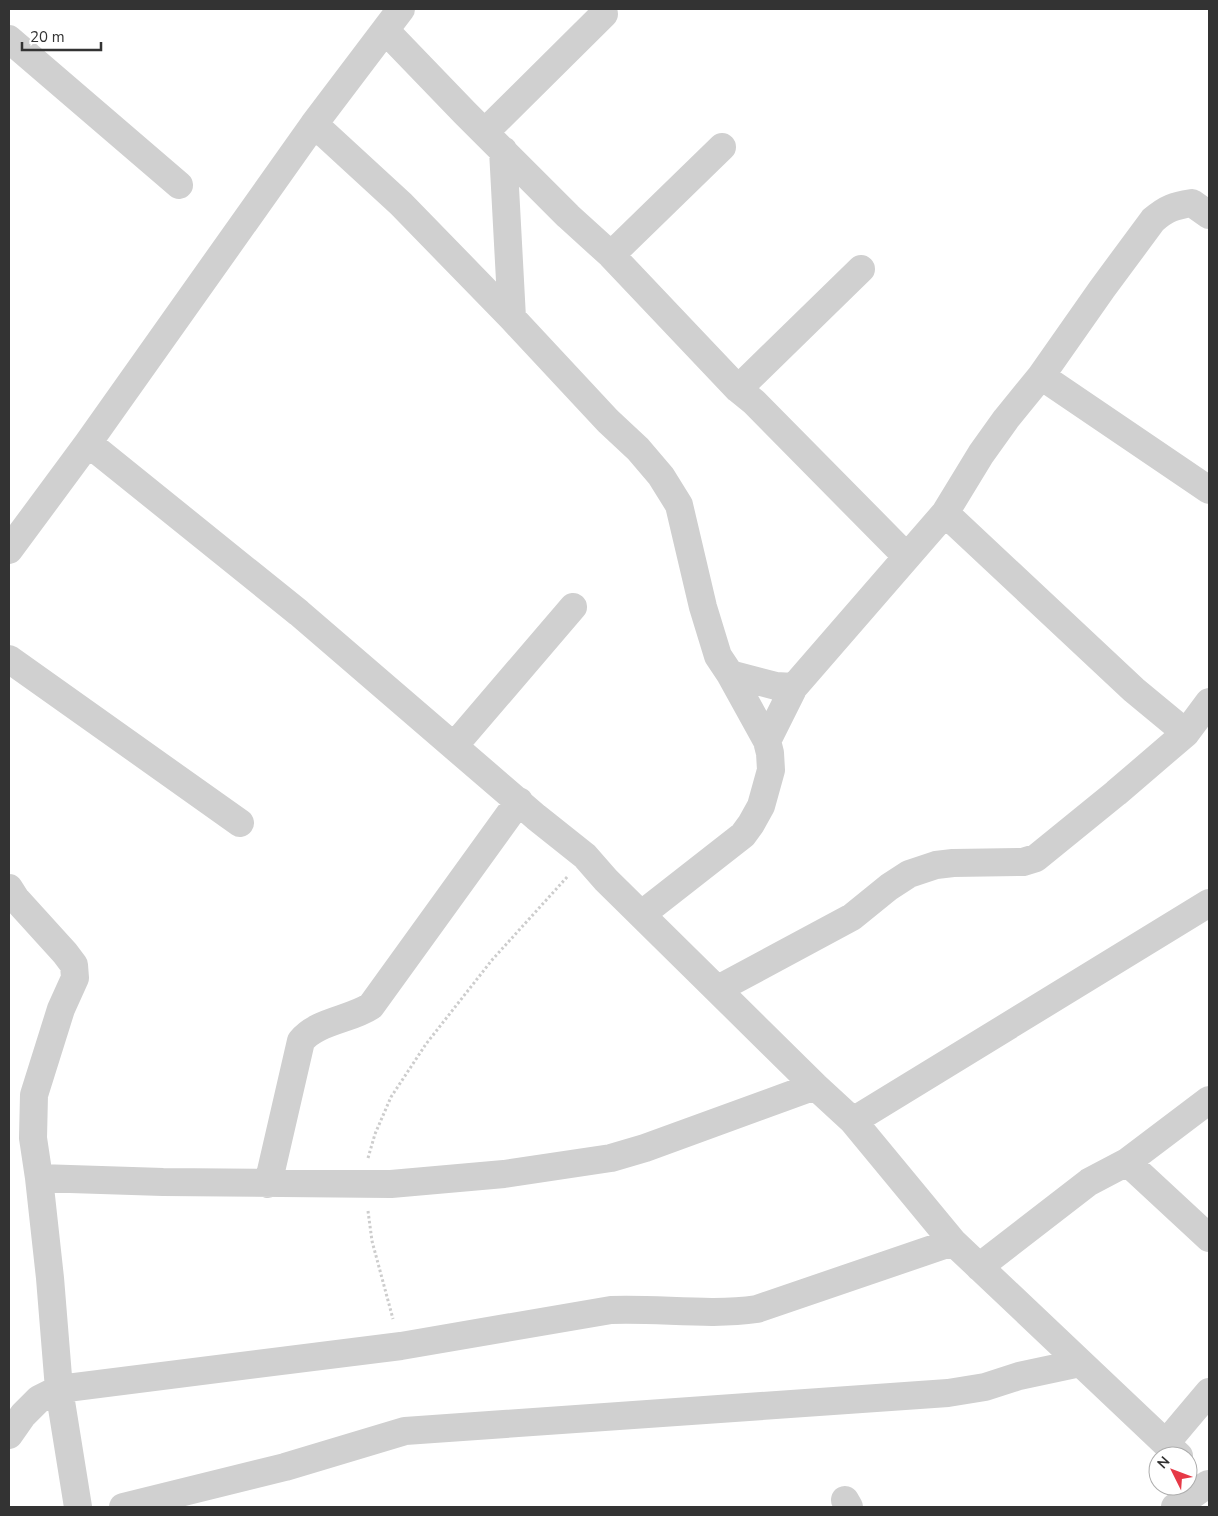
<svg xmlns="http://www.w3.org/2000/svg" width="1218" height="1516" font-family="'Nunito Sans',sans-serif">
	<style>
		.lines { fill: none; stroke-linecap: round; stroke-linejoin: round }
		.path { stroke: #cdcdcd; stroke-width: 3; stroke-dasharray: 2.5 2.5; stroke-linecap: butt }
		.minor { stroke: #d0d0d0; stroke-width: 28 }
	</style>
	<rect width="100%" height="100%" fill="#fff"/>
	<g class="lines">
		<path class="path" d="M368 1158 375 1134 391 1097 426 1044 492 960 568 876
			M368 1211 372 1241 393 1319"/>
		<path class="minor" d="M385 30 465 113 568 216 611 255 738 389 754 402 906 556
			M9 39 179 185
			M314 124 401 204 512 318 608 421 638 449 661 476 679 505 703 607 718 656 730 674 767 741 770 753 771 770 761 806 751 824 743 835 642 914
			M485 132 604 14
			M503 150 512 318
			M611 255 722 147
			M1041 376 1209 490
			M738 389 861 269
			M88 443 299 613 536 817 585 856 606 880 815 1086 853 1121 953 1242 1179 1456
			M945 513 1134 690 1186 733
			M9 550 88 443 314 124 401 9
			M9 659 240 823
			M730 674 776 686 794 687
			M767 741 794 687 945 513 981 454 1006 419 1041 376 1102 289 1153 220C1167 208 1174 206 1192 203L1209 215
			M454 746 573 607
			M9 888 16 899 65 953 74 965 75 978 61 1009 34 1095 33 1138 39 1178 50 1278 59 1389 78 1507
			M718 989 852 917 889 887 909 874 936 865 953 863 1023 862 1036 858 1116 793 1186 733 1209 702
			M853 1121 1209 903
			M1127 1162 1209 1238
			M39 1178 163 1182 391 1184 504 1174 611 1158 645 1148 815 1086
			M268 1184 301 1041C317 1021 350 1020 371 1006L519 801
			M979 1267 1089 1182 1127 1162 1209 1100
			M9 1435 23 1415 39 1399 59 1389 401 1346 611 1310C660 1308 709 1316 757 1309L953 1242
			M1166 1443 1209 1392
			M845 1500 849 1507
			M123 1507 285 1467 405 1431 948 1393 985 1387 1019 1376 1080 1363
			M1175 1507 1208 1484"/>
	</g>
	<rect width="1218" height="1516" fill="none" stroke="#333333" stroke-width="20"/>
	<g transform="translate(1173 1471) rotate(312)"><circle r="24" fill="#ffffff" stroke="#adadad"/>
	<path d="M0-4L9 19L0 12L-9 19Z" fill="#e63946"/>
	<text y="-8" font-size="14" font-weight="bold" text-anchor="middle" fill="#333333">N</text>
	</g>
	<path d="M22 42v8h79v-8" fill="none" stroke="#333333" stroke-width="2.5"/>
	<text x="30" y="42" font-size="15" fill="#333333" stroke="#ffffff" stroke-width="4" paint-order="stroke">20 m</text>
</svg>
